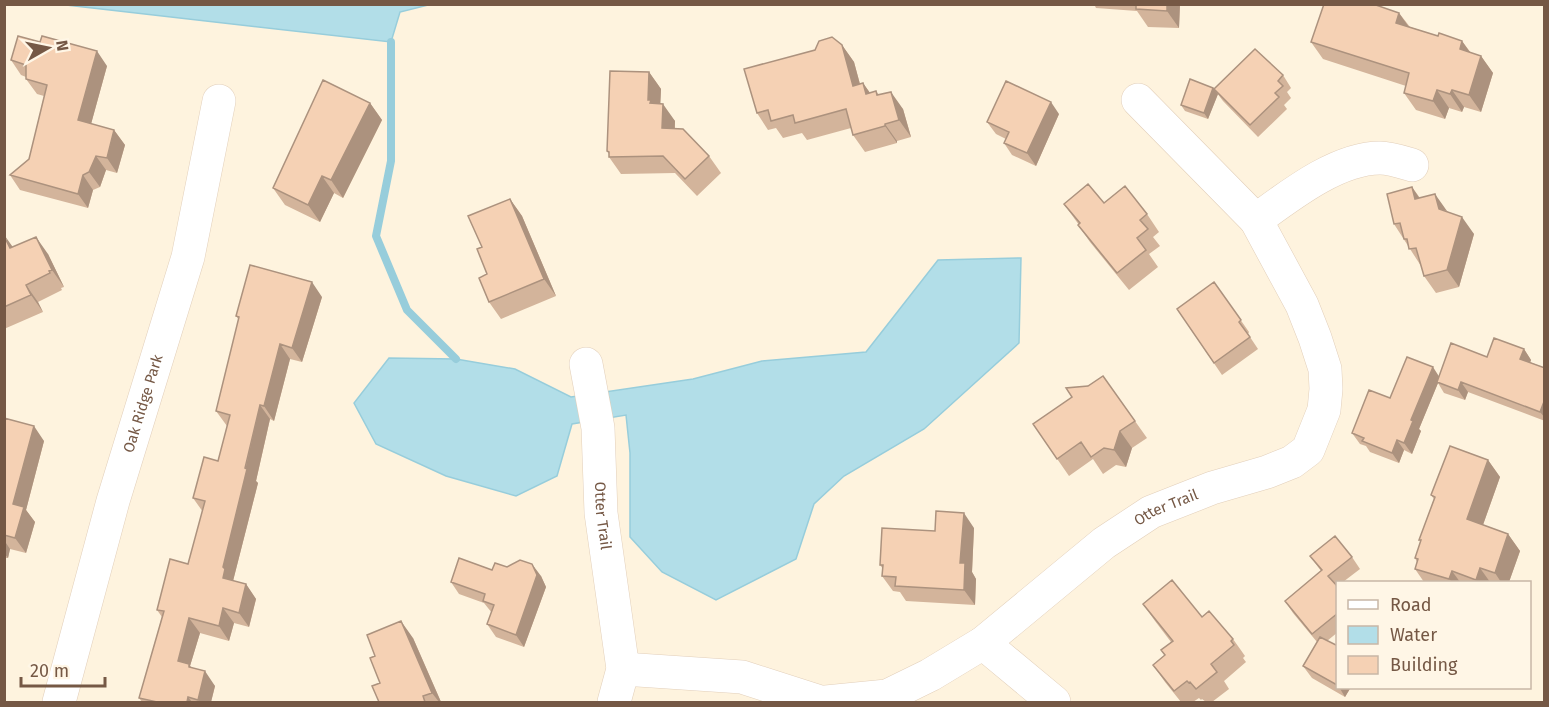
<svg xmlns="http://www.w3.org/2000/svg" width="1549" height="707" font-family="'Fira Sans',sans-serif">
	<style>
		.water { fill: #b2dee8; stroke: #97cddb; stroke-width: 1.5 }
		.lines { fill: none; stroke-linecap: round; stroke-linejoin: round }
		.stream { stroke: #97cddb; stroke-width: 8 }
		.minor-casing { stroke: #e2cfba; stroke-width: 34 }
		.minor { stroke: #fff; stroke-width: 33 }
		.wall { fill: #d3b49b }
		.shaded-wall { fill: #ac927e }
		.building { fill: #f5d1b4; stroke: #ac927e; stroke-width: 1.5 }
		.labels { text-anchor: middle; stroke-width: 4.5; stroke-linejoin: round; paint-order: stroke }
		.street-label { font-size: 15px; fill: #755845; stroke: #fff6e6 }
	</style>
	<rect width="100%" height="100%" fill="#fef3de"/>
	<path class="water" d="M66 5H428L400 12 391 42Z
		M1021 258 1019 343 924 429 844 476 814 504 796 559 716 600 662 572 630 537V453L626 415 572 424 557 476 516 496 446 476 376 444 354 403 389 358 456 359 515 369 571 397 693 379 762 361 866 352 938 260Z"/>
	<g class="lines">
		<path class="stream" d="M391 42V161L376 236 407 310 456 359"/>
		<defs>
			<g id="minor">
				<path d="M1256 220C1289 196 1337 158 1380 158 1390 158 1402 162 1412 165"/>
				<path id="s1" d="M586 364 598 428 601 513 623 669 614 702"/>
				<path d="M983 643 1054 702"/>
				<path d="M623 669 742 677 820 702"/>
				<path id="s2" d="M59 702 113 501 188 257 219 101"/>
				<path id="s3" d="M826 702 887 696 930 675 983 643 1104 543 1151 512 1212 488 1267 472 1292 462 1308 450 1324 410 1326 389 1325 369 1315 338 1302 305 1256 220 1138 100"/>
			</g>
		</defs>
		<use href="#minor" class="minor-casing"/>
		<use href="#minor" class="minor"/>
	</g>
	<path class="wall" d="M1094 4H1180L1179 28 1148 27 1137 11 1096 8Z
		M1399 13 1410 27 1438 36 1462 41 1471 53 1481 56 1493 73 1481 112 1464 107 1462 112 1449 108 1445 119 1416 110 1404 93 1406 86 1323 59 1311 42Z
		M842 45 854 62 860 84 863 83 870 93 876 91 879 95 903 109 911 137 897 141V143L865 152 853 135 851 128 807 140 802 133 783 138 776 128 768 130 757 113Z
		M11 60 107 66 91 124 114 130 125 145 117 173 106 170 100 187 93 190 88 208 20 190 10 175 29 159 44 96 37 94 26 79V77L21 75Z
		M649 72 661 89 660 104 675 121V129L709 156 721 173 697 196 675 173 621 174 609 157V154L607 151Z
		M1283 75 1291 88 1287 92 1291 98 1284 105 1287 109 1258 137 1223 101 1214 89Z
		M1213 88 1218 94 1208 119 1185 111 1181 105Z
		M370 103 382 120 343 198 334 193 320 222 285 205 273 188Z
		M1059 114 1036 166 1012 155 1004 143 1006 139 996 134 987 122Z
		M1412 187 1420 198 1447 211 1474 234 1459 287 1436 293 1424 276 1421 266 1394 224Z
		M510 199 522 216 556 296 501 319 489 302 487 274 482 247Z
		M1104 203 1147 214 1159 232 1153 237 1160 246 1149 254 1158 267 1129 290 1090 242 1078 225H1079L1064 204Z
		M4 236 12 247 48 254 64 287 61 288 62 290 38 302 43 312 4 329Z
		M1214 282 1249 332 1248 334 1258 349 1222 375 1177 309Z
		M322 297 302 362 290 359 274 421 270 419 256 481 258 483 233 581 246 584 256 599 249 627 234 623 229 641 200 633 190 666 215 686 211 702H142L139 698 162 617 157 610 188 564 203 512 193 498 218 461 227 426 216 411 239 320 236 316Z
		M1524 349 1531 360 1530 362 1545 368V421L1468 392 1465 400 1444 393 1438 383 1419 429 1421 431 1412 454 1404 450 1399 463 1370 452 1366 446 1360 444 1352 433 1439 376 1487 357Z
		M1103 376 1147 438 1132 448 1126 467 1116 465 1103 474 1093 459 1069 476 1033 424 1088 386Z
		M4 418 44 441 26 510 35 522 26 553 10 549 8 558H5L4 560Z
		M1488 460 1500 477 1483 525 1508 534 1520 551 1509 582H1424L1415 569 1417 562 1415 558 1421 541 1419 540 1434 499 1431 495Z
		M974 528 972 572 976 579 975 605 906 601 900 592 893 591 882 576 883 569 880 565 935 531Z
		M1310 556 1352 557 1360 569 1343 582H1338V632L1327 641 1338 646V687H1351L1345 697 1312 678 1303 666 1317 642 1293 613 1285 601 1321 571Z
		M507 567 541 576 546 587 524 647 496 637 487 624 492 613 484 603 459 594 451 582Z
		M1143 604 1202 617 1233 639 1245 656 1243 658 1246 662 1224 681 1229 689 1212 702H1206L1202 699 1201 700 1199 698 1193 702H1181L1165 682 1153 665 1165 655 1161 650 1171 642 1155 621Z
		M413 638 441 702H379L380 683Z"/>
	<path class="shaded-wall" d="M1167 4H1180L1179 28 1167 11Z
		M1399 13 1411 30 1396 23Z
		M1462 41 1474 58 1460 49Z
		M842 45 854 62 865 103 853 86Z
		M97 51 107 66 88 135 78 120Z
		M1481 56 1493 73 1481 112 1469 95Z
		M649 72 661 89 660 113 663 104 675 121 674 146 662 128 648 100Z
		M863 83 875 100 866 94Z
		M1213 88 1218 94 1208 119 1204 113Z
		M1437 90 1449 108 1445 119 1433 101Z
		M1452 90 1464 107 1462 112 1450 94Z
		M891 92 903 109 911 137 899 120Z
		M1051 102 1059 114 1036 166 1027 153Z
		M370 103 382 120 343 198 331 180Z
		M885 124 897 141V143L885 126Z
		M114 130 125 145 117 173 107 158Z
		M96 156 106 170 100 187 89 172Z
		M83 175 93 190 88 208 78 194Z
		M322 176 334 193 320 222 308 205Z
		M1412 187 1424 205 1415 199Z
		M1435 194 1447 211 1439 209Z
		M510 199 522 216 556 296 544 279Z
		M1462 217 1474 234 1459 287 1447 270Z
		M5 236 17 253 10 248Z
		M36 237 48 254 64 287 52 270Z
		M312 282 322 297 302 362 292 348Z
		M26 285 38 302 43 312 31 295Z
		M280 344 290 359 274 421 264 406Z
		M1524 349 1531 360 1528 369 1520 359Z
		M1433 367 1440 378 1437 382 1438 383 1419 429 1421 431 1412 454 1404 443 1411 420Z
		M1461 382 1468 392 1465 400 1458 390Z
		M1545 399V418L1540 412Z
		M260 405 270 419 256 481 258 483 233 581 223 578V567Z
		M34 426 44 441 26 510 35 522 26 553 15 538 13 504Z
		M1120 431 1132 448 1126 467 1114 450Z
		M1397 440 1404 450 1399 463 1392 453Z
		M1488 460 1500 477 1479 536 1467 519Z
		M964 513 974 528 972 572 976 579 975 605 964 590 960 563Z
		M1508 534 1520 551 1509 582H1501L1495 573Z
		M4 540 10 549 8 558 4 553Z
		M532 564 541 576 546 587 524 647 516 635Z
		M1480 568 1490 582H1478L1476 580Z
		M1452 571 1460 582H1452L1449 579Z
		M246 584 256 599 249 627 239 613Z
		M223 608 234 623 229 641 219 626Z
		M189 618 200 633 190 666 199 679 178 661Z
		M401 621 413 638 441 702H439L432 693Z
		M205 671 215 686 211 702H200L198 700Z
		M1339 687H1351L1345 697Z
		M188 697 192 702H187Z"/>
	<path class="building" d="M1136 4H1167V11L1136 9Z
		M1324 4H1373L1399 13 1396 23 1438 36 1439 33 1462 41 1460 49 1481 56 1469 95 1452 90 1450 94 1437 90 1433 101 1404 93 1409 73 1311 42Z
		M18 36 40 42 42 36 97 51 78 120 114 130 107 158 96 156 89 172 83 175 78 194 10 175 29 159 47 85 26 79V65L11 60Z
		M832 37 842 45 853 86 863 83 866 94 876 91 877 95 891 92 899 120 885 124V126L853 135 846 109 795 123 793 115 771 121 768 110 757 113 744 69 815 50 819 41Z
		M1255 49 1283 75 1278 81 1283 86 1275 93 1279 97 1250 125 1214 89Z
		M610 71 649 72 648 100H651L650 103 663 104 662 128 683 129 709 156 685 179 663 156 609 157V152L607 151Z
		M1190 79 1213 88 1204 113 1181 105Z
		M323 80 370 103 331 180 322 176 308 205 273 188Z
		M1006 81 1051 102 1027 153 1004 143 1009 132 987 122Z
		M1088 184 1104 203 1125 186 1147 214 1140 220 1148 229 1137 238 1146 250 1117 273 1078 225 1080 223 1064 204Z
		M1412 187 1415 199 1435 194 1439 209 1462 217 1447 270 1424 276 1416 248 1409 249 1407 239H1404L1400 223 1394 224 1387 194Z
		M510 199 544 279 489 302 479 278 487 274 477 249 482 247 468 216Z
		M4 236 10 248 36 237 52 270 49 271 50 273 26 285 31 295 4 307Z
		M250 265 312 282 292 348 280 344 264 406 260 405 245 468 247 469 223 567 225 569 223 578 246 584 239 613 223 608 219 626 189 618 178 661 189 664V667L205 671 198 700 188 697 187 702H157L139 698 164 611 157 610 170 559 188 564 205 501 193 498 204 457 218 461 230 415 216 411 239 317 236 316Z
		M1214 282 1241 320 1239 322 1250 337 1214 363 1177 309Z
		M1494 338 1524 349 1520 359 1545 368V399L1540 412 1461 382 1458 390 1437 382 1451 343 1487 357Z
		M1407 357 1433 367 1411 420 1413 421 1404 443 1397 440 1392 453 1362 441 1364 438 1352 433 1369 390 1390 398Z
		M1103 376 1135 421 1120 431 1114 450 1104 448 1091 457 1081 442 1057 459 1033 424 1072 397 1066 388 1088 386Z
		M4 418 34 426 13 504 24 507 15 538 4 535Z
		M1450 446 1488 460 1467 519 1508 534 1495 573 1480 568 1476 580 1452 571 1449 579 1415 569 1418 559 1415 558 1421 540H1419L1435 497 1431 495Z
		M936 511 964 513 960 563H965L964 590 895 586 896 577 882 576 883 565H880L882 528 935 531Z
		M1335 536 1352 557 1328 576 1338 587V613L1312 634 1285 601 1322 570 1310 556Z
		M459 558 492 570 495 563 507 567 520 560 532 564 537 575 516 635 487 624 494 605 483 601 485 594 451 582Z
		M1172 580 1202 617 1209 611 1233 639 1231 641 1234 645 1211 664 1217 672 1196 689 1190 682 1189 683 1187 681 1174 691 1153 665 1165 655 1161 650 1173 641 1143 604Z
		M401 621 432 693 423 696 425 702H379L372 686 380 683 370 658 375 656 367 635Z
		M1320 637 1338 646 1337 685 1303 666Z"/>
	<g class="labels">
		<g class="street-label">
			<text dy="5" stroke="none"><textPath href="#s2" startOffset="310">Oak Ridge Park</textPath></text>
			<text dy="5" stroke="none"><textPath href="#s3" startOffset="400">Otter Trail</textPath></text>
			<text dy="5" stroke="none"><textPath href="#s1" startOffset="153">Otter Trail</textPath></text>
		</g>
	</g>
	<rect width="1549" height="707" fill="none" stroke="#755845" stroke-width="12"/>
	<rect x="1336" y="581" width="195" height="108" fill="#fff6e6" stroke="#c8b7a6" stroke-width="1.5"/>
	<rect x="1348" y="600" width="30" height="9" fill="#ffffff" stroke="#c8b7a6" stroke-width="1.5"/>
	<text x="1390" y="611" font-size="18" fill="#755845">Road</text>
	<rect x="1348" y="626" width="30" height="18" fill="#b2dee8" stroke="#c8b7a6" stroke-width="1.5"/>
	<text x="1390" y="641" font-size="18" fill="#755845">Water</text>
	<rect x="1348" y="656" width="30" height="18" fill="#f5d1b4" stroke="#c8b7a6" stroke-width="1.5"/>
	<text x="1390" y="671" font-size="18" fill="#755845">Building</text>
	<g transform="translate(48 48) rotate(81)" stroke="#fff6e6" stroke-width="4.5" paint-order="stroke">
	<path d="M0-4.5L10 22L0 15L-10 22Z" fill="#755845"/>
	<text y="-9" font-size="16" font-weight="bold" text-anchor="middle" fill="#755845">N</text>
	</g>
	<path d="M21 677v9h84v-9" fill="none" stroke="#755845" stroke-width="3"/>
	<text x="30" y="677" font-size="18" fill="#755845" stroke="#fff6e6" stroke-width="4.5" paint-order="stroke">20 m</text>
</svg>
